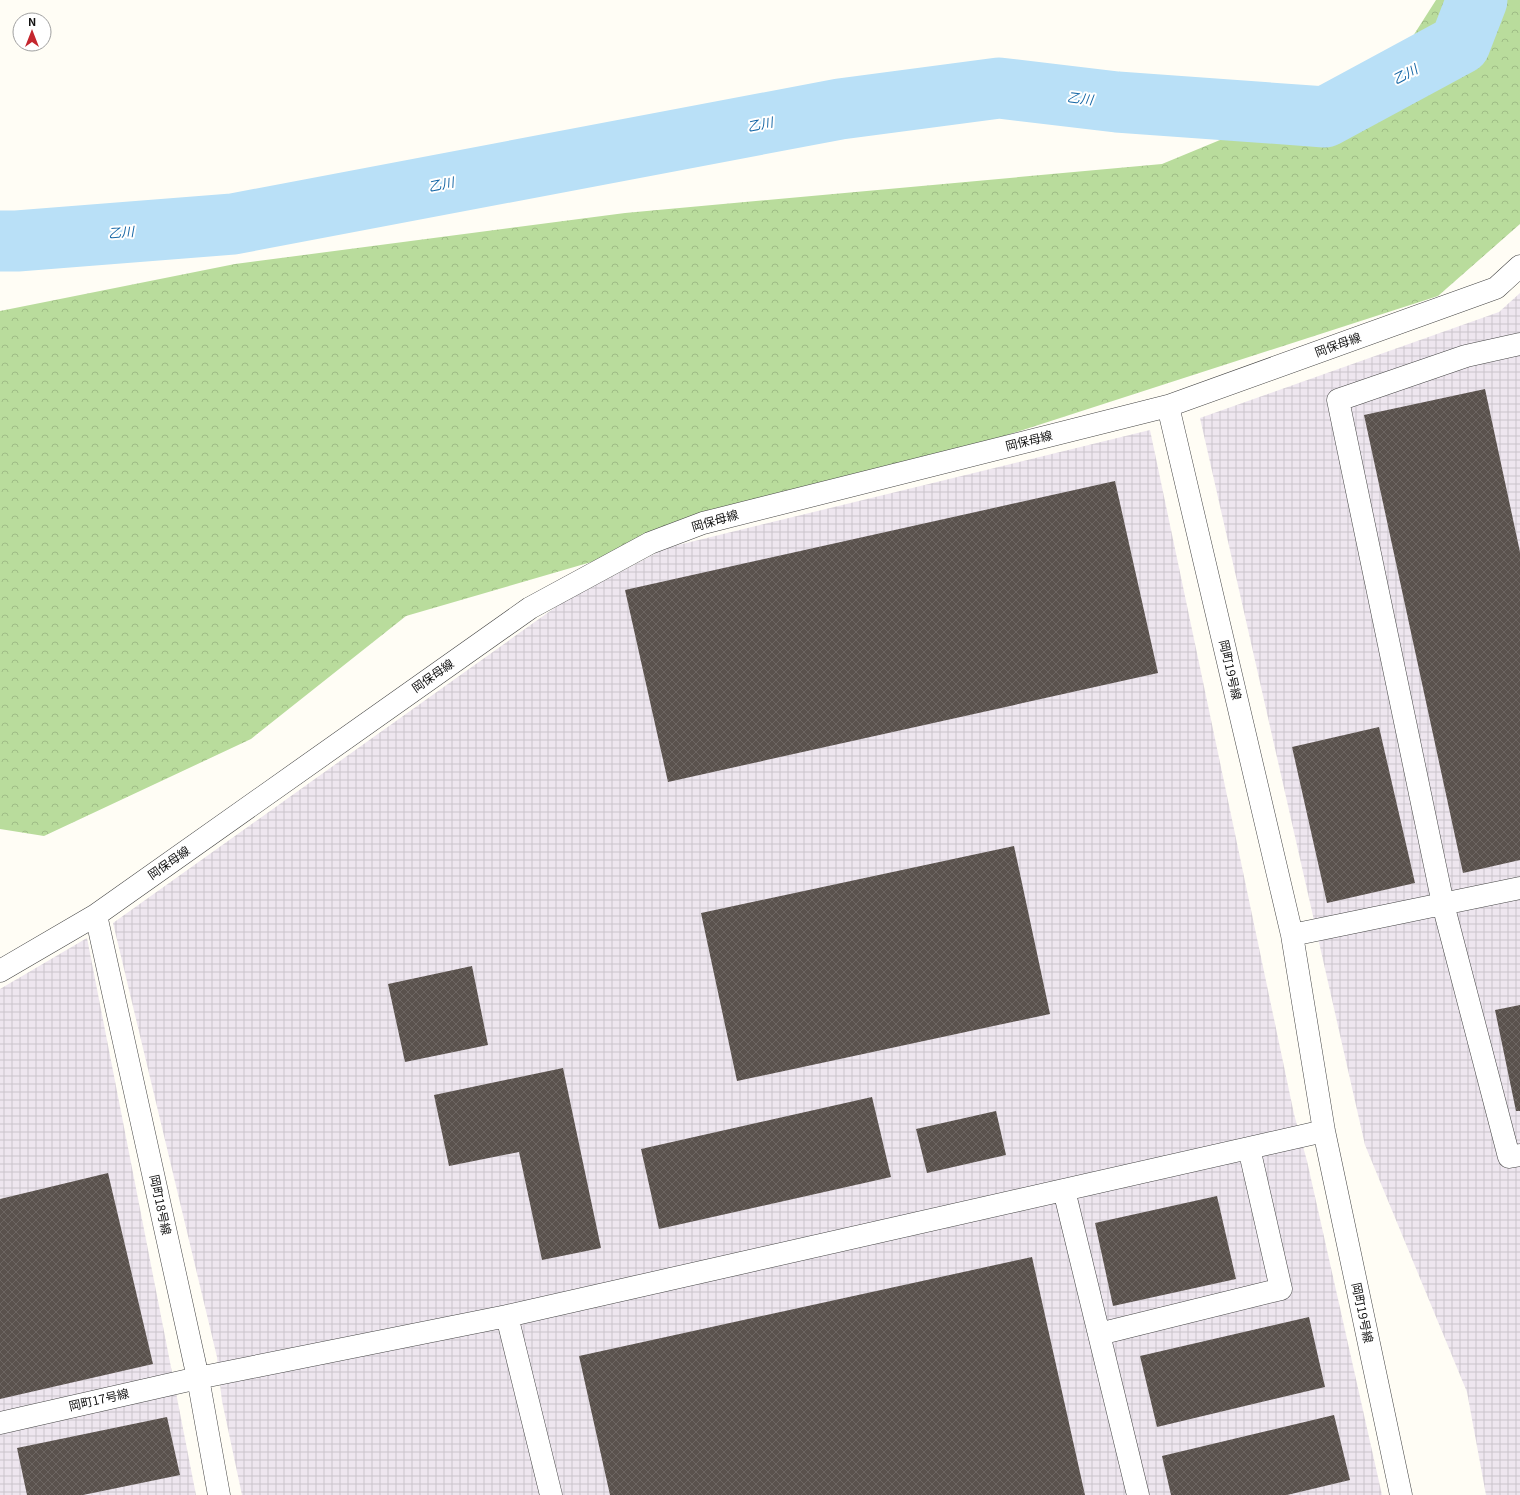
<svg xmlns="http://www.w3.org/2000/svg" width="1520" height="1495" font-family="Georgia,'Noto Sans JP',serif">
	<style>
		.industrial { fill: url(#industrial-grid) }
		.forest { fill: url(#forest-crowns) }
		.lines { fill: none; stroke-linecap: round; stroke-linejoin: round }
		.river { stroke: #b9e0f7; stroke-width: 61 }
		.building { fill: url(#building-cross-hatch) }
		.minor-casing { stroke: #444; stroke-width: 23 }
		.minor { stroke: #fff; stroke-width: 22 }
		.labels { text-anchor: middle; stroke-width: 4; stroke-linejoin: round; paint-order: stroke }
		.street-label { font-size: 12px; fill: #111; stroke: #fff }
		.water-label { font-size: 13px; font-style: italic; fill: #1768a6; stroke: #fff }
	</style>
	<defs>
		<pattern id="industrial-grid" width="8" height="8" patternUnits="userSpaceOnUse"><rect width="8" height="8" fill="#eee6ef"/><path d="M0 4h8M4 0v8" fill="none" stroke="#cbc4cc"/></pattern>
		<pattern id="forest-crowns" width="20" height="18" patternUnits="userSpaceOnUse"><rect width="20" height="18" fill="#b9dc9c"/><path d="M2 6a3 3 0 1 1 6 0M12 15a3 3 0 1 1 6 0" fill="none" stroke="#9ebc85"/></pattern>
		<pattern id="building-cross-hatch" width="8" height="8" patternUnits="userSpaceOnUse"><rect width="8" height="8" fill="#5a524d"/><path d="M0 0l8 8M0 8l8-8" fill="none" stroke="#6d6662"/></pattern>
	</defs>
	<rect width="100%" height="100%" fill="#fffdf5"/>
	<path class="industrial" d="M1520 293V1495H1486L1467 1392 1365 1145 1200 418 1499 312Z
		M1150 430 1294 1114 1307 1161 1382 1495H242L222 1401 217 1357 113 923 560 604 666 548Z
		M87 938 196 1495H0V989Z"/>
	<path class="forest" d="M1436 0H1520V224L1438 296 815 497 406 616 251 739 44 836 0 829V311L235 264 625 213 1162 164 1392 69Z"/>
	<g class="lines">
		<path class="river" d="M0 241H17L233 224 840 109 999 88 1117 102 1325 117 1460 44 1477 0"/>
	</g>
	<path class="building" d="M1485 389 1520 552V860L1463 873 1364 415Z
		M1115 481 1158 673 668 782 625 590Z
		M1379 727 1415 883 1327 903 1292 747Z
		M1014 846 1050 1014 737 1081 701 913Z
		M472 966 488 1045 405 1062 388 984Z
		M1520 1005V1111H1516L1495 1010Z
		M563 1068 601 1248 542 1260 519 1152 449 1166 434 1095Z
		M872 1097 891 1177 659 1229 641 1149Z
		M996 1111 1006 1155 927 1173 916 1129Z
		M108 1173 153 1364 0 1399V1199Z
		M1217 1196 1236 1279 1113 1306 1095 1223Z
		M1032 1257 1085 1495H610L579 1356Z
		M1309 1317 1325 1387 1157 1427 1140 1356Z
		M1334 1415 1350 1480 1287 1495H1171L1162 1456Z
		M167 1417 180 1475 83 1495H27L17 1448Z"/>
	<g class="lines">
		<defs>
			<path id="minor" d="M1520 344 1466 356 1338 400 1443 904 1509 1157 1520 1155
				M1168 406 1292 935 1324 1131 1401 1495
				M96 915 198 1378 219 1495
				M1292 935 1520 888
				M0 971 96 915 530 608 650 543 703 523 1168 406 1496 288 1520 266
				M1064 1190 1138 1495
				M507 1316 551 1495
				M1099 1334 1281 1289 1249 1148
				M0 1423 198 1378 507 1316 1324 1131"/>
		</defs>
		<use href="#minor" class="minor-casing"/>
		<use href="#minor" class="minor"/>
	</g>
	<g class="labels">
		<g class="street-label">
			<text transform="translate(1338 345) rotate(-20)" y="4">岡保母線</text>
			<text transform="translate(1029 441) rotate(-14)" y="4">岡保母線</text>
			<text transform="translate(715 521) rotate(-16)" y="4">岡保母線</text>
			<text transform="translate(1230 670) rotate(77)" y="4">岡町19号線</text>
			<text transform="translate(433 676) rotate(-35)" y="4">岡保母線</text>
			<text transform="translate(169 863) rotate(-35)" y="4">岡保母線</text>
			<text transform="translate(160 1205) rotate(78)" y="4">岡町18号線</text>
			<text transform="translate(1362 1313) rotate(78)" y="4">岡町19号線</text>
			<text transform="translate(99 1400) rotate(-13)" y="4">岡町17号線</text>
		</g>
		<g class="water-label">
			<text transform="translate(1405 74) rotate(-28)" y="5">乙川</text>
			<text transform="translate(1080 98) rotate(7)" y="5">乙川</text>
			<text transform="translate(760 124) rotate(-11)" y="5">乙川</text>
			<text transform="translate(441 184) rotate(-11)" y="5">乙川</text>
			<text transform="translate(121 232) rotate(-4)" y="5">乙川</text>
		</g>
	</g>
	<g transform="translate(32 32)"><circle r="19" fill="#ffffff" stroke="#a0a0a0"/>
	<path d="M0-3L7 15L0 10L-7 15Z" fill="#c4262e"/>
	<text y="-6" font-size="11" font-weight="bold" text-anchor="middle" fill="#111111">N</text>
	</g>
</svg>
